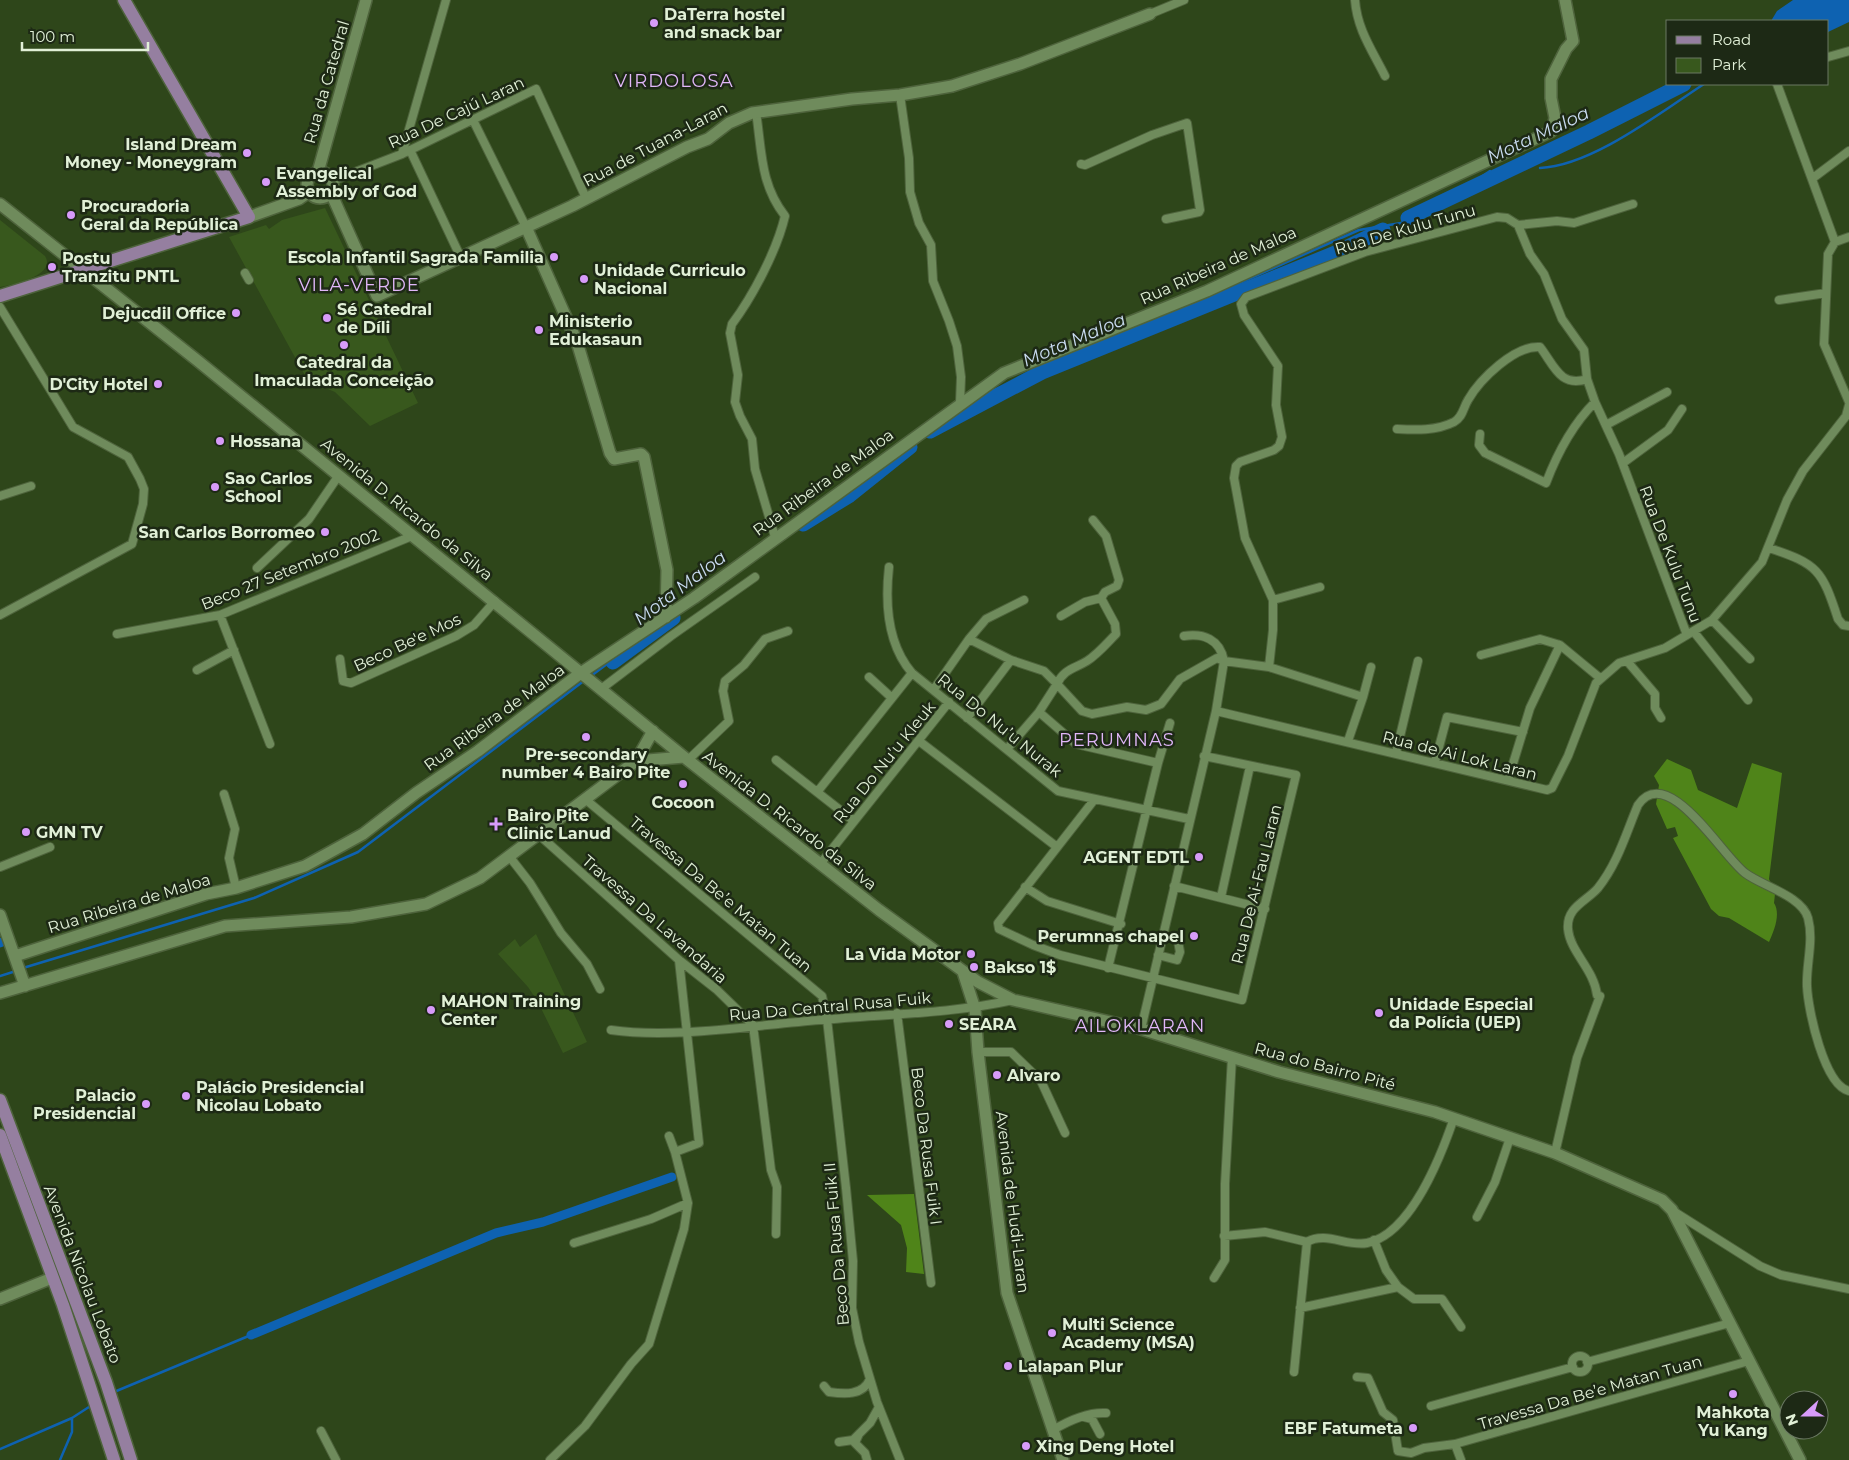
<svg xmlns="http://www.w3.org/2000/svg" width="1849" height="1460" font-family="Montserrat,sans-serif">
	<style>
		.green { fill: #38581d }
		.forest { fill: #4f8419 }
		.water { fill: #0e62b1 }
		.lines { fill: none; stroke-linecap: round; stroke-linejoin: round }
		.stream { stroke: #0e62b1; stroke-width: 2.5 }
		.canal { stroke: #0e62b1; stroke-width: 9 }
		.river { stroke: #0e62b1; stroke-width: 15 }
		.street-casing { stroke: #4e633c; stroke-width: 10 }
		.secondary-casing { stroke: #4e633c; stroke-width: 14 }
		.primary-casing { stroke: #4e633c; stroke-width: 15 }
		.street { stroke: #6f8b5c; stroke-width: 8 }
		.secondary { stroke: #6f8b5c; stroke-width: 11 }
		.primary { stroke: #957fa0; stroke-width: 12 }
		.poi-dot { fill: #d79bf9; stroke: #1d2915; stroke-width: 2 }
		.labels { text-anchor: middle; stroke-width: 5; stroke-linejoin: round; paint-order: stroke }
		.poi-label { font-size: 16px; font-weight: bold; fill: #e1f0d7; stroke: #1d2915; text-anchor: start }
		.street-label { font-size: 16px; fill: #e1f0d7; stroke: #1d2915 }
		.neighbourhood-label { font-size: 18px; letter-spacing: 1px; fill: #e1b7f9; stroke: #1d2915 }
		.water-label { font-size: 18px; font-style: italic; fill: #c9dbf0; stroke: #1d2915 }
	</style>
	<rect width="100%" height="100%" fill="#2e461a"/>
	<path class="green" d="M325 208 418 403 370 426 335 392 308 381 229 237 266 225 269 229 282 220Z
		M0 220 45 256C57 275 13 285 0 287Z
		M536 934 587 1042 563 1053 538 1002 528 987 498 954 515 939 520 947Z"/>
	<path class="forest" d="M1667 759 1691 770 1698 790 1737 808 1752 763 1782 773 1769 879 1775 894 1774 903C1781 914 1774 931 1769 942L1729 918 1719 916 1711 909 1673 838 1678 836 1675 827 1667 829 1656 804 1659 785 1654 776Z
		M914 1194 924 1274 906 1272 907 1248 901 1225 867 1195Z"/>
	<path class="water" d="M1793 0H1849V22L1828 32V21H1771L1777 11Z"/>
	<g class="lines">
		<path class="stream" d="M1540 168C1592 166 1661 112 1704 84
			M1481 177 1490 171
			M1215 294 1359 230 1419 220 1429 213
			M981 396 1205 298
			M591 676 635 643
			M23 968 254 898 358 852 585 680
			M0 976 16 971
			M114 1392 251 1335
			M0 1449 72 1418 92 1405
			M60 1460 72 1432V1418"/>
		<path class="canal" d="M0 943 2 942
			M251 1335 496 1233 543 1222 672 1177"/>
		<path class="river" d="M1408 218 1589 132 1684 84
			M930 431 1042 372 1333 254 1383 230
			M803 524 850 495 910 447
			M613 662 673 618"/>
		<defs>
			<path id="street" d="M1355 0C1357 29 1372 50 1385 76
				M1150 14 1184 0
				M1828 57 1849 51
				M1777 84 1835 242
				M900 95 909 158 910 192 919 223 931 245 933 281 949 321 957 346 961 377 960 403
				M756 112C762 151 760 184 785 216 777 250 753 296 732 324L730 333 738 375 735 402 740 416 752 439 755 469 775 537
				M473 120 526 227
				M410 150 461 258
				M402 154 446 0
				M1081 164 1085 165 1152 135 1187 123 1200 210 1199 212 1166 219
				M1813 178 1849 151
				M332 181 402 154 536 89 586 198
				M1518 225 1557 221 1574 223 1633 204
				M1849 237 1835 242 1828 254 1824 344 1849 402
				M245 273 249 280
				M1779 300 1826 293
				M0 307 73 427 128 457 140 479 144 489 143 504 132 544 0 615
				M1606 425 1667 392
				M1397 429C1416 430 1436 431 1454 422 1463 417 1463 408 1468 400 1480 379 1515 345 1540 347 1554 365 1560 388 1587 379
				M1480 434 1479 445 1485 453 1546 483C1557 454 1573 424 1595 402
				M1623 463 1668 430 1682 409
				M0 496 31 486
				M1093 520 1106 536 1119 580 1117 586 1105 592 1101 598
				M1769 548C1818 564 1822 570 1838 619L1843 625 1849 626
				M889 567C885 603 887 644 912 673L1058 791 1189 819
				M257 568 309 519 339 475
				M1273 600 1320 587
				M220 615 270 744
				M1061 616 1085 602 1101 598 1115 624 1116 634C1107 643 1098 654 1087 661 1074 669 1064 669 1057 684L1082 711 1092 714 1127 707 1146 710 1161 704 1180 679 1217 658 1224 661
				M1712 620 1750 659
				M1694 632 1748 700
				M117 634 220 615 412 536
				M1184 636C1203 633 1220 639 1224 661
				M969 639 986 619 1024 600
				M1481 655 1540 639 1560 645
				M340 659 343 681 351 683 456 636 474 625 495 601
				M1627 661 1655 694V708L1661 718
				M1269 667 1273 630V600L1245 538 1234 478 1236 466 1240 462 1274 450 1279 446 1282 437 1276 405 1278 366 1244 315 1241 304 1246 297 1365 252 1497 217 1507 218 1518 225 1530 254 1544 274 1562 319 1584 350 1587 379 1595 402 1619 454 1687 635
				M197 670 234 650
				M869 677 892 698
				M601 689 671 636 755 577
				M934 689 969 639 1011 660 1044 671 1057 684 1039 712
				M1363 697 1371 667
				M1216 711 1547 790 1552 788 1568 756 1596 683 1619 663 1665 648 1712 620 1762 562 1787 500 1803 471 1846 416 1849 405
				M967 718 1011 660
				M919 741 1057 847
				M1007 749 1039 712 1076 744 1158 763 1108 968
				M1396 753 1418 661
				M688 760 729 721 723 691 725 681 744 665 765 639 788 631
				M776 760 854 821
				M1435 762 1447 717 1523 732
				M1158 763 1170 723
				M1508 780 1530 708 1560 645 1600 678
				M818 791 912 673
				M224 794 235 829 229 858 236 888
				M585 799 822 996 827 1019 846 1188 853 1261 852 1308 859 1342 877 1402 900 1460
				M1094 800 1002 918 998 923 999 929 1033 945 1060 955 1242 1000 1296 775 1204 756
				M538 834 679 960 716 989 753 1025 771 1170 777 1187 776 1234
				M509 856 530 883 561 933 587 964 600 989
				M821 863 949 702
				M0 867 50 847
				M1174 886 1265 909
				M1025 887 1047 901 1121 924
				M1221 897 1250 766
				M1158 955 1177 960 1180 952 1178 941
				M897 1013 931 1283
				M1141 1029 1216 711 1224 661 1269 667 1363 697 1348 741
				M611 1030C674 1039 755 1025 820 1020 884 1014 950 1014 1013 1000
				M978 1052H1011L1041 1081 1065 1133
				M669 1136 675 1152
				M1555 1153 1577 1058 1600 996 1597 995C1594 969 1570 952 1568 929 1566 907 1587 901 1598 888 1618 863 1626 833 1638 805 1668 762 1722 856 1745 873 1762 886 1802 896 1808 918 1814 941 1806 964 1807 986 1808 1010 1824 1085 1849 1091
				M1673 1211 1760 1266 1781 1275 1849 1289
				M1477 1217 1495 1182 1510 1138
				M1224 1236 1265 1232 1307 1242
				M1374 1240 1386 1270 1398 1287 1414 1299H1442L1461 1327
				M574 1243 651 1219 688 1203
				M1214 1278 1225 1260V1184L1232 1057
				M1300 1308 1398 1287
				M1572 1364a8 8 0 1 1 16 0a8 8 0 1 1-16 0Z
				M1587 1362 1730 1323
				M1294 1372 1307 1242C1326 1231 1347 1247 1367 1243 1411 1234 1441 1156 1454 1118
				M1357 1377 1368 1378 1383 1412 1393 1420 1398 1451 1411 1453 1424 1448 1455 1444
				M824 1386 829 1392C844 1394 863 1396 870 1379
				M1431 1406 1573 1367
				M1084 1417 1092 1419 1100 1434
				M1053 1430C1068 1421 1089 1412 1106 1413
				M321 1431 336 1460
				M859 1434 855 1443 865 1453 867 1460
				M839 1442 853 1440 870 1423 879 1407
				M550 1460 585 1426 631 1364 649 1344 684 1229 688 1203 675 1152 699 1143 679 960
				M1461 1460 1455 1444 1749 1361"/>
			<path id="secondary" d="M318 172 366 0
				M307 185a13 13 0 1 1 26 0a13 13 0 1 1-26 0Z
				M331 193 377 296 572 206 687 147 708 139 729 123 752 113 852 99 900 95 952 86 1020 64 1150 14
				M0 204 198 361 684 757 879 910 978 982 1013 1000 1141 1029 1279 1072 1435 1112 1555 1153 1662 1200 1672 1210 1800 1460
				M249 217 299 199 309 192
				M526 227 577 342 610 453 614 459 641 454 644 457 667 570 666 617
				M636 761 653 731
				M0 915 25 986
				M15 956 206 894 236 888 305 866 363 834 416 793 478 751 582 672 694 598 1004 373 1207 291 1552 131 1555 118 1551 98V79L1566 49 1573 41 1565 0
				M963 972 975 1009 978 1052 1007 1293 1063 1460
				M0 993 225 926 351 917 426 904 480 878 636 761 684 757
				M0 1299 52 1278"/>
			<path id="primary" d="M0 296 249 217 124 0
				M0 1100 106 1382 131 1460
				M0 1135 63 1305 114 1460"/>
		</defs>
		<use href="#street" class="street-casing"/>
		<use href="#secondary" class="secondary-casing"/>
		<use href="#primary" class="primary-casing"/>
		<use href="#street" class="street"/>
		<use href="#secondary" class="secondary"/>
		<use href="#primary" class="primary"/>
	</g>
	<g class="poi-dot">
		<circle cx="654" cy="23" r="5"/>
		<circle cx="247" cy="153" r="5"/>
		<circle cx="266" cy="182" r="5"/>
		<circle cx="71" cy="215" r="5"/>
		<circle cx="554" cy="257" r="5"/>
		<circle cx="52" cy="267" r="5"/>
		<circle cx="584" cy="279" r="5"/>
		<circle cx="236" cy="313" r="5"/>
		<circle cx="327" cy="318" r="5"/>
		<circle cx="539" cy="330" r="5"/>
		<circle cx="344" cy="345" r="5"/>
		<circle cx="158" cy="384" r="5"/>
		<circle cx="220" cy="441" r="5"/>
		<circle cx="215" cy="487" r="5"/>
		<circle cx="325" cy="532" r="5"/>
		<circle cx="586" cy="737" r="5"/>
		<circle cx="683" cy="784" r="5"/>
		<path d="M493.5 816.5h5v5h5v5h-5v5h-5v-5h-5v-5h5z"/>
		<circle cx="26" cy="832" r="5"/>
		<circle cx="1199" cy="857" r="5"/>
		<circle cx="1194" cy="936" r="5"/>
		<circle cx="971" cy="954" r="5"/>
		<circle cx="974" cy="967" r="5"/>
		<circle cx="431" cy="1010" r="5"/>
		<circle cx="1379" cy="1013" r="5"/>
		<circle cx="949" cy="1024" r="5"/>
		<circle cx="997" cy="1075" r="5"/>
		<circle cx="186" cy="1096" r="5"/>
		<circle cx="146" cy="1104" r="5"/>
		<circle cx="1052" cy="1333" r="5"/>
		<circle cx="1008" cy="1366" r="5"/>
		<circle cx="1733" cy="1394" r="5"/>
		<circle cx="1413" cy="1428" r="5"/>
		<circle cx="1026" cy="1446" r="5"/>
	</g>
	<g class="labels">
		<g class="poi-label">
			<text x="664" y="20">DaTerra hostel<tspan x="664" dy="18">and snack bar</tspan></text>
			<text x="237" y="150" text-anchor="end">Island Dream<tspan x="237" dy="18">Money - Moneygram</tspan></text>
			<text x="276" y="179">Evangelical<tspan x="276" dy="18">Assembly of God</tspan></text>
			<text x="81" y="212">Procuradoria<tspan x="81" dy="18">Geral da República</tspan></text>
			<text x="544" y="263" text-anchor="end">Escola Infantil Sagrada Familia</text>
			<text x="62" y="264">Postu<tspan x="62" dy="18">Tranzitu PNTL</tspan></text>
			<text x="594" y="276">Unidade Curriculo<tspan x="594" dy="18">Nacional</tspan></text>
			<text x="337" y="315">Sé Catedral<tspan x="337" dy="18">de Díli</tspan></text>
			<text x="226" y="319" text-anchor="end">Dejucdil Office</text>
			<text x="549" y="327">Ministerio<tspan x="549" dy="18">Edukasaun</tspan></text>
			<text x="344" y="368" text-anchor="middle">Catedral da<tspan x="344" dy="18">Imaculada Conceição</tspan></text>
			<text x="148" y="390" text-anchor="end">D'City Hotel</text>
			<text x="230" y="447">Hossana</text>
			<text x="225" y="484">Sao Carlos<tspan x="225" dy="18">School</tspan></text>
			<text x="315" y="538" text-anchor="end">San Carlos Borromeo</text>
			<text x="586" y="760" text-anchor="middle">Pre-secondary<tspan x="586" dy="18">number 4 Bairo Pite</tspan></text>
			<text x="683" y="808" text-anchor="middle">Cocoon</text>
			<text x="507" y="821">Bairo Pite<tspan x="507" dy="18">Clinic Lanud</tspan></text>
			<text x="36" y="838">GMN TV</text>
			<text x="1189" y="863" text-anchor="end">AGENT EDTL</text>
			<text x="1184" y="942" text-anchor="end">Perumnas chapel</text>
			<text x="961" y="960" text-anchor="end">La Vida Motor</text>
			<text x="984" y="973">Bakso 1$</text>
			<text x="441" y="1007">MAHON Training<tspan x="441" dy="18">Center</tspan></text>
			<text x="1389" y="1010">Unidade Especial<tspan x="1389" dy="18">da Polícia (UEP)</tspan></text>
			<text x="959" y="1030">SEARA</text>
			<text x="1007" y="1081">Alvaro</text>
			<text x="196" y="1093">Palácio Presidencial<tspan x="196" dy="18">Nicolau Lobato</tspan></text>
			<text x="136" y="1101" text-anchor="end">Palacio<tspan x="136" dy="18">Presidencial</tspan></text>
			<text x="1062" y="1330">Multi Science<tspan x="1062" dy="18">Academy (MSA)</tspan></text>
			<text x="1018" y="1372">Lalapan Plur</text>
			<text x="1733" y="1418" text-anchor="middle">Mahkota<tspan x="1733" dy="18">Yu Kang</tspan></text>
			<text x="1403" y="1434" text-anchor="end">EBF Fatumeta</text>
			<text x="1036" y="1452">Xing Deng Hotel</text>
		</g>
		<g class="street-label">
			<text transform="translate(326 82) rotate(-74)" y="6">Rua da Catedral</text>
			<text transform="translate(456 112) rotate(-25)" y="6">Rua De Cajú Laran</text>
			<text transform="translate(655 144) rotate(-28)" y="6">Rua de Tuana-Laran</text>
			<text transform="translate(1405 229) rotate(-16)" y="6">Rua De Kulu Tunu</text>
			<text transform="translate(1218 265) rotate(-24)" y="6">Rua Ribeira de Maloa</text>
			<text transform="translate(823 482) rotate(-36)" y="6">Rua Ribeira de Maloa</text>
			<text transform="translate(407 509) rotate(39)" y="6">Avenida D. Ricardo da Silva</text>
			<text transform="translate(1671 554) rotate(69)" y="6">Rua De Kulu Tunu</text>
			<text transform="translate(290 569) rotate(-22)" y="6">Beco 27 Setembro 2002</text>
			<text transform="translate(407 642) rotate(-25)" y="6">Beco Be'e Mos</text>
			<text transform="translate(494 717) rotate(-36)" y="6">Rua Ribeira de Maloa</text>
			<text transform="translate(1000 725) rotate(39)" y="6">Rua Do Nu’u Nurak</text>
			<text transform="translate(1460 755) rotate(14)" y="6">Rua de Ai Lok Laran</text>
			<text transform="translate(884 762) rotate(-51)" y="6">Rua Do Nu’u Kleuk</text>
			<text transform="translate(790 820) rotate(38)" y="6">Avenida D. Ricardo da Silva</text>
			<text transform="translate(1256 884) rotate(-76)" y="6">Rua De Ai-Fau Laran</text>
			<text transform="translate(721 894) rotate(40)" y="6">Travessa Da Be’e Matan Tuan</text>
			<text transform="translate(129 903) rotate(-17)" y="6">Rua Ribeira de Maloa</text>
			<text transform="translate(655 919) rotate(41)" y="6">Travessa Da Lavandaria</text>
			<text transform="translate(830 1006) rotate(-5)" y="6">Rua Da Central Rusa Fuik</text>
			<text transform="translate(1325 1066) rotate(15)" y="6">Rua do Bairro Pité</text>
			<text transform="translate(927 1146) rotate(83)" y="6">Beco Da Rusa Fuik I</text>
			<text transform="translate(1013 1202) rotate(83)" y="6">Avenida de Hudi-Laran</text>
			<text transform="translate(836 1244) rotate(-95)" y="6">Beco Da Rusa Fuik II</text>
			<text transform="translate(83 1274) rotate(69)" y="6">Avenida Nicolau Lobato</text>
			<text transform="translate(1590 1392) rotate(-16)" y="6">Travessa Da Be’e Matan Tuan</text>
		</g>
		<g class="neighbourhood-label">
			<text x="674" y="87">VIRDOLOSA</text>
			<text x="359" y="291">VILA-VERDE</text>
			<text x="1117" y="746">PERUMNAS</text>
			<text x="1140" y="1032">AILOKLARAN</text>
		</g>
		<g class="water-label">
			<text transform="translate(1538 135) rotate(-25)" y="6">Mota Maloa</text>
			<text transform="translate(1074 340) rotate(-23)" y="6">Mota Maloa</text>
			<text transform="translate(680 588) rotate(-37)" y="6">Mota Maloa</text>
		</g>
	</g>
	<rect x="1666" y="20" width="162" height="65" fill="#1d2915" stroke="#6b7963"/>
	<rect x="1676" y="36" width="25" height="8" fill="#957fa0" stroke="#6b7963"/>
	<text x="1712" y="45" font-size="15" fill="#e1f0d7">Road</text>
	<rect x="1676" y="58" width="25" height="15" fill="#38581d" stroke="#6b7963"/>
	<text x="1712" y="70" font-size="15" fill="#e1f0d7">Park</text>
	<g transform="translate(1804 1415) rotate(249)"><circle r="24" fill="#1d2915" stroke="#6b7963"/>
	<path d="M0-4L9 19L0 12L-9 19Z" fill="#d79bf9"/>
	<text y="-8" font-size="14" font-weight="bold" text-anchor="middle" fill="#e1f0d7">N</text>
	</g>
	<path d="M22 42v8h126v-8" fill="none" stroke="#e1f0d7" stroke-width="2.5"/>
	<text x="30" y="42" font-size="15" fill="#e1f0d7" stroke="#1d2915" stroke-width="4" paint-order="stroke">100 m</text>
</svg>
